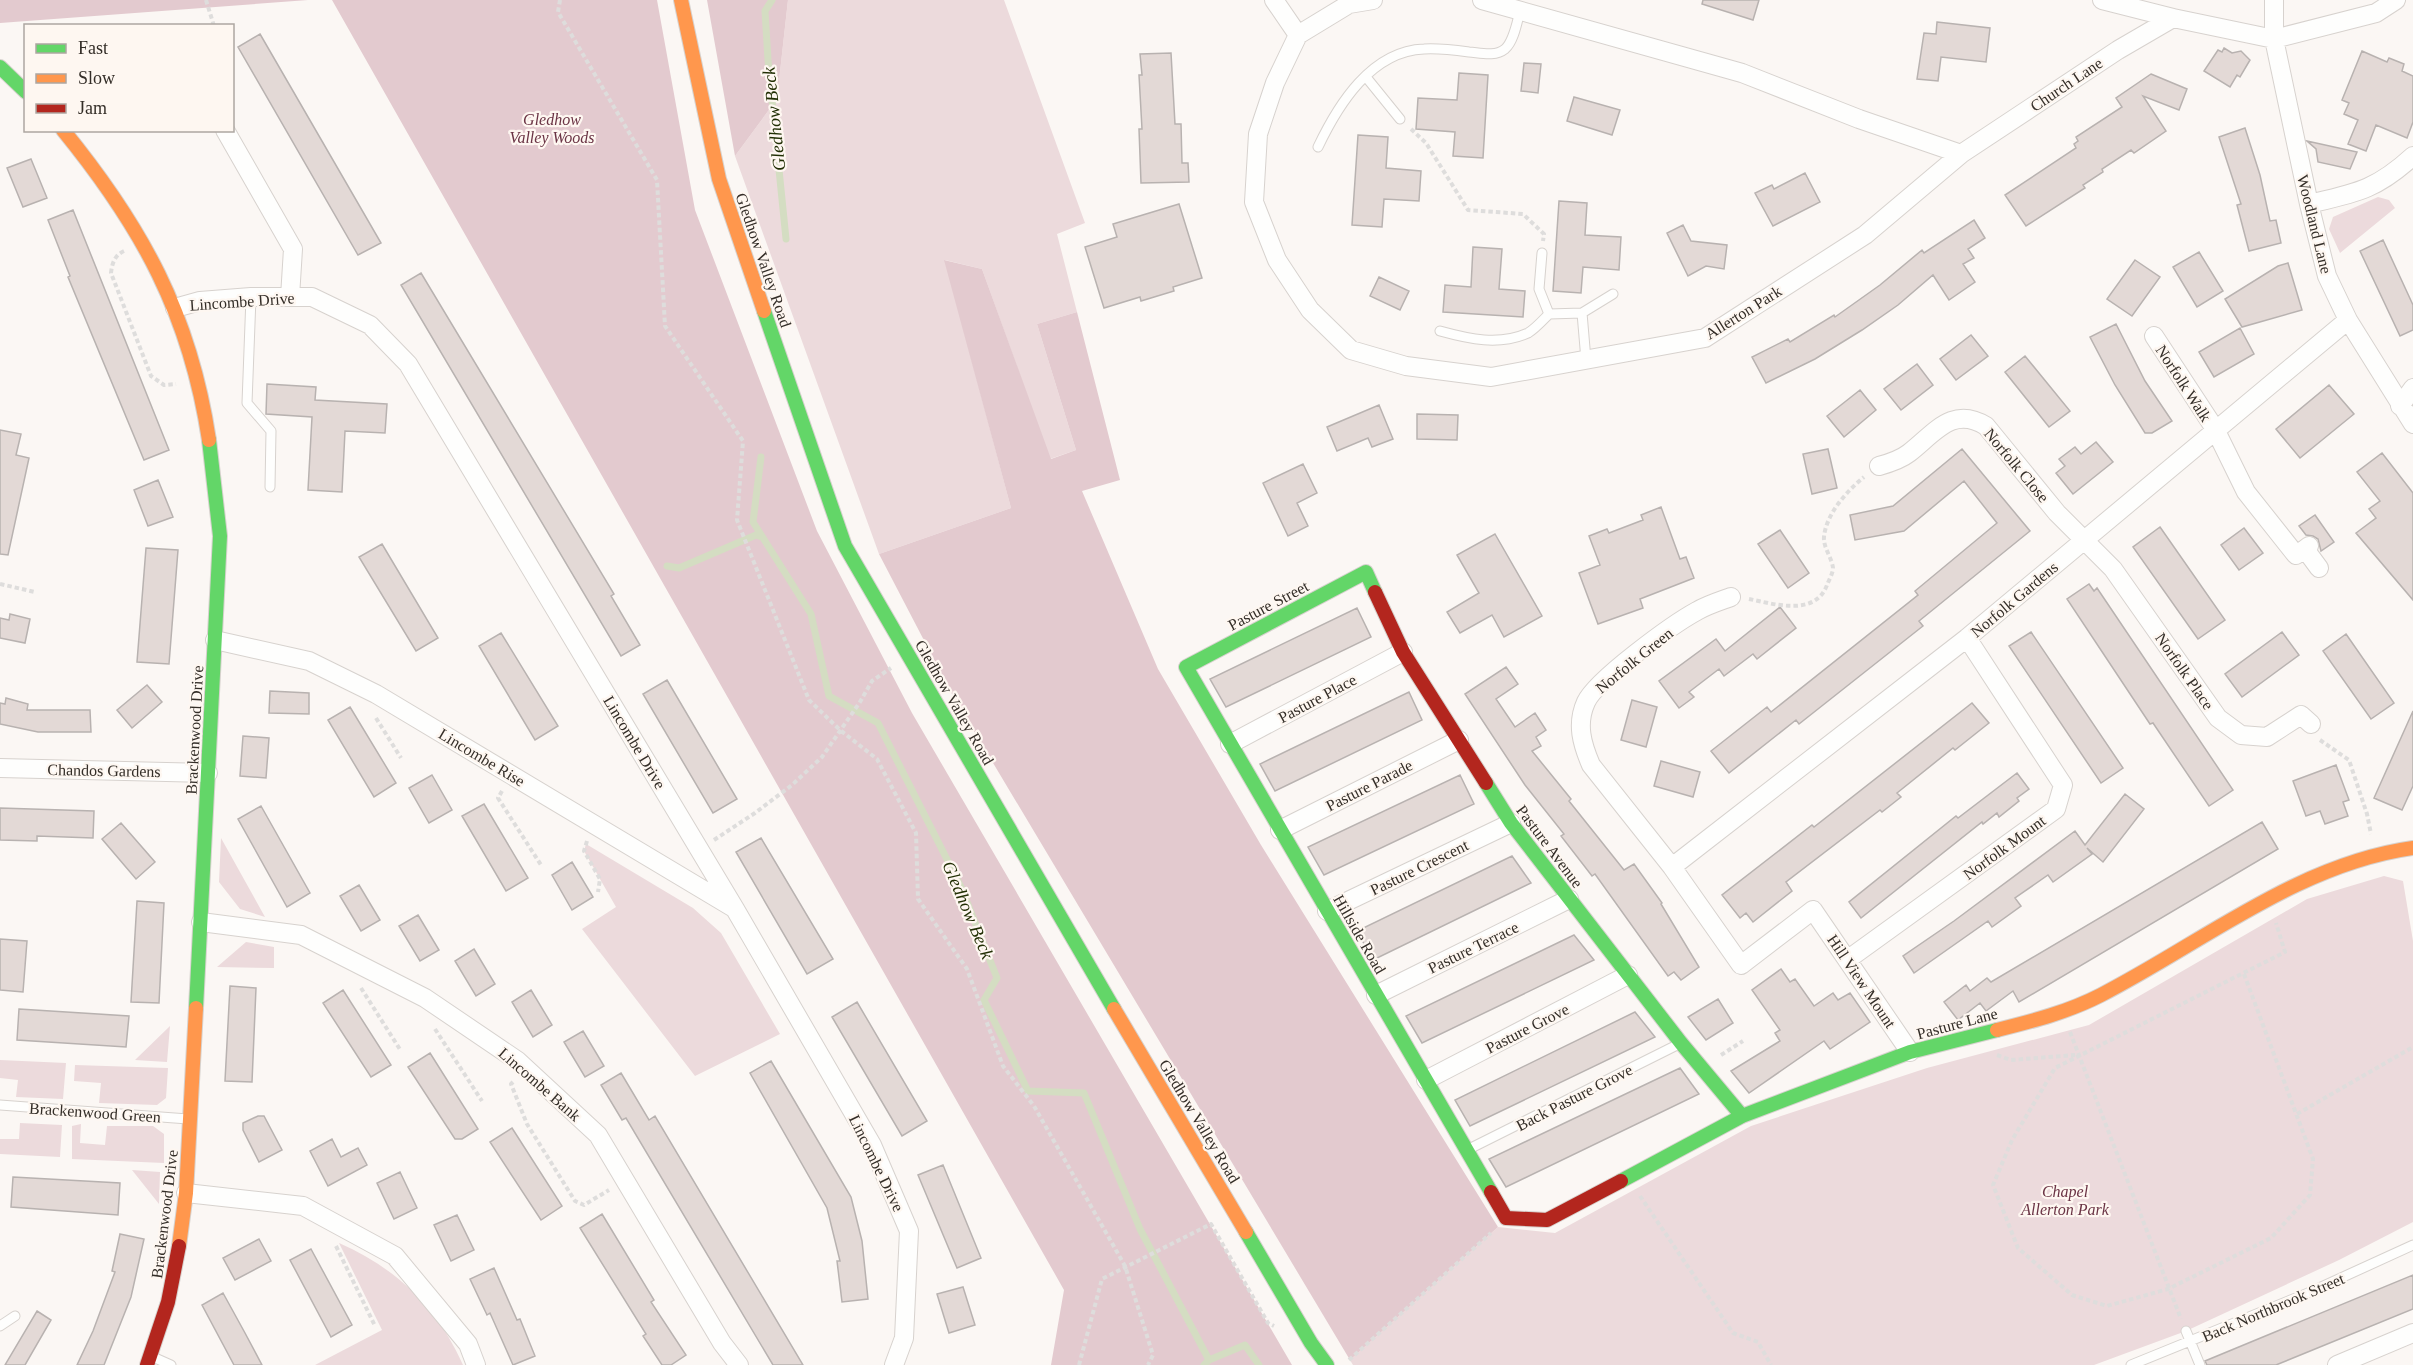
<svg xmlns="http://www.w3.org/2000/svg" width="2413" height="1365" font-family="Georgia,serif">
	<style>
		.green { fill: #ecdadc }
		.forest { fill: #e3cacf }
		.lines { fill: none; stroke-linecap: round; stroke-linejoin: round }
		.stream { stroke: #d4ddc2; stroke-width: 7 }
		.building { fill: #e3d9d6; stroke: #b8b2b0; stroke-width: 1.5 }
		.lane-casing { stroke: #d7d2ce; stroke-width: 11 }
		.street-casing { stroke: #d7d2ce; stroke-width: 20 }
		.fast-casing { stroke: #d7d2ce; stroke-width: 16 }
		.slow-casing { stroke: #d7d2ce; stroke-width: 16 }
		.jam-casing { stroke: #d7d2ce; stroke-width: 16 }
		.path { stroke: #dedddc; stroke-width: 4; stroke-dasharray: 4.5 3; stroke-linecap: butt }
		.lane { stroke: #fefefd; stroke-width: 9 }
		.street { stroke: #fefefd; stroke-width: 18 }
		.fast { stroke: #63d668; stroke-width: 14 }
		.slow { stroke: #ff974d; stroke-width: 14 }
		.jam { stroke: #b3261e; stroke-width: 14 }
		.labels { text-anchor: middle; stroke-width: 4.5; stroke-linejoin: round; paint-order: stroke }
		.street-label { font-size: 16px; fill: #342e28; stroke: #fef7f1 }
		.park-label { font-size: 16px; font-style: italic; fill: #6a3344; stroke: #fef7f1 }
		.water-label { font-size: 18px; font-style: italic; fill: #212f04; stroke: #fef7f1 }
	</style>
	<rect width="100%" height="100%" fill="#fbf7f4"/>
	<path class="green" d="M788 0H1004L1085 223 1057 234 1077 312 1037 324 1076 450 1050 459 982 269 945 260 1011 508 879 554 735 156 777 99Z
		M2378 197 2389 200 2395 208 2340 253 2329 229 2333 217Z
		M221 838 265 917 240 909 219 882Z
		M586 844 693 908 721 933 780 1034 695 1076 582 929 616 907 584 851Z
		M2384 876 2403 881 2413 941V1222L2339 1260 2186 1331 2094 1365H1353L1350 1360 1498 1227 1555 1233 1751 1126 1927 1068 2089 1025 2307 899Z
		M246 942 274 947V968L217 967Z
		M170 1026 167 1062 135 1060Z
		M0 1060 66 1063 63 1099 16 1097 18 1080 0 1078Z
		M75 1065 168 1068 166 1098 157 1105 99 1103 101 1083 74 1081Z
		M20 1123 62 1125 60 1157 0 1154V1139H19Z
		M81 1124 80 1143 105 1145 107 1126H153L164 1134V1163L72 1159V1126Z
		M132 1170 160 1172 159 1204Z
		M339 1243C395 1267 438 1308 463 1365H315L382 1330Z"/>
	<path class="forest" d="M0 0H308L0 23Z
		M332 0H657L695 210 817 531 912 713 1292 1365H1051L1064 1290Z
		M707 0H788L777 99 735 156Z
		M944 260 982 269 1051 459 1076 450 1037 324 1077 312 1120 480 1082 491 1158 669 1261 845 1498 1227 1350 1360 953 696 879 554 1011 508Z"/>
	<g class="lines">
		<path class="stream" d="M772 0 765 11 768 60 786 239
			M761 457 753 522 811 614 829 696 878 723 961 887 997 978 984 1000 1028 1091 1084 1093 1140 1229 1209 1360 1204 1365
			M667 566 679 568 756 535 762 537
			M1209 1360 1245 1345 1259 1365"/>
	</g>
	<path class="building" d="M1703 0H1759L1753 20 1702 4Z
		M1937 22 1990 28 1986 62 1941 57 1938 81 1917 79 1924 33 1936 34Z
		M260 34 381 243 358 255 238 47Z
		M2224 48 2232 53 2241 51 2250 60 2240 77 2237 75 2230 87 2204 71 2218 50 2222 52Z
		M2362 51 2387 62 2389 58 2404 64 2402 71 2413 76V122L2407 138 2376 125 2366 151 2348 144 2358 120 2344 114 2349 103 2342 100Z
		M1171 53 1175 124H1181L1182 163H1188L1189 182 1141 183 1139 129H1142L1139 75H1142L1140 54Z
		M1524 63 1541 64 1538 93 1521 91Z
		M1459 73 1488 75 1483 158 1453 156 1455 132 1416 129 1418 98 1457 100Z
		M2151 74 2187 89 2179 110 2143 96 2166 131 2134 153 2131 150 2102 169 2103 172 2083 185 2085 188 2026 226 2005 195 2076 148 2074 144 2078 141 2076 137 2122 107 2116 98Z
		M1574 97 1620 110 1612 135 1567 121Z
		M2245 128 2260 175 2270 221 2276 220 2281 243 2249 251 2237 205 2241 204 2219 137Z
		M1358 135 1388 137 1386 168 1421 171 1419 201 1384 199 1382 227 1352 225Z
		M2307 141 2357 152 2350 169 2318 162 2316 149Z
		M31 159 47 198 23 207 7 168Z
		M1805 173 1820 202 1773 226 1755 193 1772 185 1774 189Z
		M1559 201 1587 203 1585 235 1621 237 1619 270 1583 267 1581 293 1553 291Z
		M1179 204 1202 278 1173 287 1174 291 1141 301 1140 297 1104 308 1085 247 1117 237 1113 224Z
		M73 210 169 450 144 460 68 277 70 276 48 220Z
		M1974 220 1985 238 1968 249 1974 258 1963 264 1975 282 1949 300 1933 275 1898 305 1862 330 1815 359 1766 383 1752 357 1788 339 1790 342 1834 315 1835 317 1880 285 1922 250 1924 253Z
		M1683 225 1691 241 1727 245 1724 269 1706 266 1688 276 1667 233Z
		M2383 240 2413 305V330L2400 336 2360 251Z
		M1473 247 1502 249 1499 289 1525 291 1523 317 1443 312 1445 285 1471 287Z
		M2199 252 2223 291 2197 307 2173 267Z
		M2135 260 2160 277 2132 316 2107 299Z
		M2288 263 2302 310 2242 327 2225 299 2278 266Z
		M421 273 614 594 611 596 640 645 621 656 401 285Z
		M1379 277 1409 291 1400 310 1370 296Z
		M2116 324 2145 381 2172 421 2152 433H2145L2115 385 2090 337Z
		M2240 328 2254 354 2214 377 2199 352Z
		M1971 335 1988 356 1956 380 1940 359Z
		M2025 356 2070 411 2049 427 2005 372Z
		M1917 364 1933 385 1901 410 1884 389Z
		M267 384 316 387 315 400 387 404 385 433 345 431 342 492 308 490 312 417 266 414Z
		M2329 385 2354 414 2300 458 2276 429Z
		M1860 390 1876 410 1844 437 1827 416Z
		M1379 405 1393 439 1372 447 1368 438 1337 451 1327 427Z
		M1417 414 1458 415 1457 440 1417 439Z
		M0 430 21 434 16 455 29 458 8 555 0 554Z
		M2096 442 2113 462 2073 494 2056 473 2065 466 2059 459 2075 447 2081 454Z
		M1828 449 1837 488 1812 494 1803 454Z
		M1962 449 2030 531 1919 621 1923 626 1799 724 1796 720 1729 773 1711 751 1767 707 1771 712 1918 595 1915 591 1997 523 1964 481 1904 531 1855 540 1850 515 1893 506Z
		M2382 453 2413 493V600L2356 533 2376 518 2369 509 2380 501 2357 472Z
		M1303 464 1317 493 1297 503 1308 526 1288 536 1263 483Z
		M158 480 173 517 148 526 134 490Z
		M1661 507 1680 559 1686 557 1694 578 1640 599 1643 608 1598 624 1579 573 1600 565 1589 536 1607 529 1609 533 1643 520 1641 515Z
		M2315 515 2334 542 2321 551 2318 539 2313 536 2306 535 2299 526Z
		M2160 527 2225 620 2198 639 2133 547Z
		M2244 528 2263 553 2239 570 2221 545Z
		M1780 530 1809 573 1788 588 1758 544Z
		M1495 534 1542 616 1504 637 1492 615 1460 633 1447 612 1479 593 1457 555Z
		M382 544 438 638 416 651 359 557Z
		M146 548 178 550 169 664 137 662Z
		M2089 584 2094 591 2097 588 2233 790 2209 806 2153 723 2150 724 2067 599Z
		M1780 607 1796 628 1757 659 1753 654 1724 676 1719 669 1689 692 1694 697 1679 708 1659 681 1716 639 1725 651Z
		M1357 608 1371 637 1226 707 1210 679Z
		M10 614 30 619 25 643 0 638V618L9 620Z
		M2031 632 2123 768 2101 783 2009 646Z
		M2282 632 2299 655 2242 697 2225 674Z
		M501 633 558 726 535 740 479 646Z
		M2346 634 2394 703 2371 719 2323 651Z
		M1506 667 1518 684 1496 699 1515 727 1535 713 1546 730 1536 737 1541 746 1532 751 1571 799 1569 801 1624 870 1634 864 1662 903 1661 904 1699 967 1681 980 1674 972 1668 976 1595 874 1592 876 1561 836 1564 834 1525 785 1465 694Z
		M667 680 737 799 713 813 643 694Z
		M147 685 162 702 132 728 117 710Z
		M270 691 309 693V714L269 713Z
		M1409 692 1422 720 1275 791 1260 764Z
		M6 698 28 704 27 710H90L91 732H38L0 724V703L5 704Z
		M1632 700 1657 707 1646 747 1621 740Z
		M1972 703 1989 723 1955 750 1953 748 1897 793 1901 797 1882 812 1880 810 1786 882 1792 891 1753 922 1746 913 1740 918 1722 895 1812 825 1814 827Z
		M350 707 396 783 374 797 328 720Z
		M2413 711V786L2402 810 2374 798Z
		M243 736 269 738 266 778 240 776Z
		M1661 761 1700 772 1693 797 1654 786Z
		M2336 765 2349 800 2343 802 2348 816 2325 824 2320 811 2306 816 2293 781Z
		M2017 773 2029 789 2017 798 2019 801 1999 817 1997 813 1983 824 1982 822 1861 918 1849 902 1956 816 1958 818Z
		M432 775 452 810 429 823 409 788Z
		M1460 775 1474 804 1324 875 1308 847Z
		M2125 794 2144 809 2103 862 2087 848 2092 854 2053 882 2048 875 2015 898 2021 906 1992 927 1988 921 1914 973 1903 956 1954 921 2075 831 2085 845Z
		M484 804 528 878 506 891 462 816Z
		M261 806 310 893 287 907 238 819Z
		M0 808 94 811 93 838 37 836V841L0 840Z
		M2262 822 2278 849 2019 1002 2013 991 1986 1011 1980 1003 1958 1020 1944 1002 1966 985 1970 991 1987 978 1991 982Z
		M121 823 155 862 136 879 102 839Z
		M761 838 833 959 807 974 736 852Z
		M1512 856 1531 883 1373 960 1357 931Z
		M572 862 593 897 572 910 552 875Z
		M359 885 380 920 361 931 340 896Z
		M137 901 164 903 159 1003 131 1002Z
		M418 915 439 950 420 961 399 926Z
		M1574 935 1594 960 1422 1043 1406 1016Z
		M0 939 27 941 23 992 0 990Z
		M474 949 495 984 476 996 455 961Z
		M1781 969 1790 982 1795 979 1814 1006 1833 993 1838 1000 1850 993 1870 1022 1830 1049 1824 1041 1749 1093 1731 1071 1780 1041 1775 1033 1780 1030 1752 990Z
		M230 986 256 988 252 1082 225 1081Z
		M343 990 391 1065 371 1077 323 1003Z
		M531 990 552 1025 533 1037 512 1002Z
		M1718 999 1733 1023 1706 1040 1688 1017Z
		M857 1002 927 1121 902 1136 832 1017Z
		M19 1009 129 1016 126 1047 17 1040Z
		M1635 1012 1655 1037 1470 1126 1455 1100Z
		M583 1031 604 1066 585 1077 564 1042Z
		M430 1053 478 1129 462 1139H455L408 1067Z
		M771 1061 851 1197 862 1241 868 1299 842 1302 837 1261H840L827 1208 750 1073Z
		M1680 1068 1699 1094 1506 1187 1489 1159Z
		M621 1073 649 1120 655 1116 803 1365H773L626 1118 622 1120 601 1085Z
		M258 1116H264L282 1150 259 1162 243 1130V1123Z
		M512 1128 562 1206 541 1220 490 1142Z
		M332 1139 341 1157 358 1148 367 1165 328 1186 310 1151Z
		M943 1165 981 1258 957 1268 918 1175Z
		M400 1172 417 1208 394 1219 377 1183Z
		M13 1177 120 1183 118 1215 11 1207Z
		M602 1214 654 1300 651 1302 686 1355 671 1365H662L643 1336 646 1334 580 1228Z
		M457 1215 474 1250 451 1261 434 1225Z
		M120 1234 144 1239 131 1297 104 1365H77L93 1331 115 1272 112 1271Z
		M259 1239 271 1261 235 1280 223 1258Z
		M311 1249 352 1325 331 1337 290 1260Z
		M494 1268 517 1320 520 1319 535 1356 513 1365 490 1313 487 1315 470 1279Z
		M2413 1275V1309L2276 1365H2207L2205 1361Z
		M963 1287 975 1325 949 1333 937 1294Z
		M223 1293 245 1333 262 1365H234L202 1305Z
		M37 1311 51 1320 25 1365H5Z"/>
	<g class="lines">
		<defs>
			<path id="lane" d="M1366 77 1400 119
				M1318 147C1338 105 1371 51 1424 49 1439 48 1454 50 1469 52 1481 53 1495 57 1505 49 1514 41 1517 22 1520 11
				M1542 253 1539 289 1549 314
				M251 297 247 403 271 431 270 487
				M1582 313 1586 360
				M1440 331C1469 339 1499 346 1528 333 1535 329 1543 320 1549 314L1582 313 1613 294
				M0 1105 188 1119
				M1469 1149 1679 1044
				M0 1326 15 1316
				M2186 1331 2200 1365
				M153 1357 171 1365
				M2131 1365 2308 1293 2413 1245"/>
			<path id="street" d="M1274 0 1298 35
				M1373 0 1349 4 1298 35 1275 83 1258 134 1254 202 1277 260 1310 310 1351 350 1406 366 1491 377 1705 338 1865 235 1961 154 1859 119 1742 73 1482 0
				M2102 0 2173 18 2274 39 2376 13 2396 0
				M2274 0V39L2309 204 2327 276 2348 320 2413 424
				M225 130 293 249 290 297
				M1961 154 2118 50 2173 18
				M2309 204C2356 193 2376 190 2413 156
				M175 308 200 301 251 297H312L370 325 408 364 735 909 872 1145 909 1231 904 1338 894 1365
				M2154 336 2215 429 2246 492 2296 555 2305 549
				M2400 406 2413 388
				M1879 466C1890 463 1900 460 1909 453 1934 434 1952 405 1986 426L2057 513 2113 569 2218 718 2241 735 2267 737 2301 715 2311 724
				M2309 546 2305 549 2319 568
				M1731 597C1720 601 1707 605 1697 611 1673 624 1596 680 1586 702 1576 724 1582 744 1591 765L1672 867 1741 965 1813 910 1910 1052
				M215 640 309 661 376 694 732 907
				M1230 744 1403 652
				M0 768 208 773
				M1280 830 1459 740
				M1672 867 1967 638 2348 320
				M1327 911 1511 823
				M201 922 301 935 425 998 518 1061 598 1135 722 1343 739 1365
				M1847 960 2056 809 2063 785 1967 638
				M1376 995 1569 899
				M1426 1080 1628 975
				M186 1193 303 1206 395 1256 468 1344 476 1365
				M2337 1365 2413 1333"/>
			<path id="fast" d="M0 67 26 92
				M764 311 845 546 1114 1009
				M1375 592 1366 572 1186 667 1491 1192
				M1486 783 1511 823 1681 1043 1742 1116
				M196 1008 220 536 209 440
				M1621 1181 1742 1116 1910 1052 1997 1030
				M1246 1232 1311 1343 1327 1365"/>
			<path id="slow" d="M681 0 719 179 764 311
				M63 130C142 227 190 314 209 440
				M1114 1009 1246 1232
				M1997 1030C2033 1021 2068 1012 2101 995 2202 943 2298 864 2413 848
				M179 1246 186 1193 196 1008"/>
			<path id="jam" d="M1375 592 1403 652 1486 783
				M1491 1192 1506 1218 1547 1220 1621 1181
				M147 1365 168 1302 179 1246"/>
		</defs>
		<use href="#lane" class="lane-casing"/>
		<use href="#street" class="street-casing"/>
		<use href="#fast" class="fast-casing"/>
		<use href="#slow" class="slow-casing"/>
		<use href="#jam" class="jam-casing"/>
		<path class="path" d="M206 0 214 26
			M560 0 558 12 657 180 665 326 743 441 737 520 809 700 840 730 877 759 916 833 918 899 967 969 1003 1066 1034 1106 1125 1266 1153 1355 1148 1365
			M1411 129 1426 143 1468 210 1523 214 1544 234 1543 241
			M124 251C115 255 112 263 111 273L151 376 164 385 176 384
			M0 584 35 592
			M1749 599C1774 604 1815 617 1827 585 1829 580 1833 573 1833 568 1832 558 1823 547 1824 537 1826 514 1847 491 1864 477
			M376 718 401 758
			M2320 740 2349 760 2367 814 2371 834
			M502 791 498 798 541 865
			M714 840 755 813 792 785 822 757 860 702 872 681 891 668
			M587 841 584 851 600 879 598 892
			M2244 974 2313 1159 2310 1195 2271 1238 2168 1289 2107 1306 2072 1295 2018 1248 1993 1185 2012 1140 2055 1068 2285 952 2276 923
			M361 988 401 1051
			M435 1029 482 1101
			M2070 1032 2181 1319
			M1721 1055 1743 1041
			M1997 1055 2011 1060 2075 1055
			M513 1082 511 1084 527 1124 575 1201 584 1205 609 1190
			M2297 1114 2413 1047
			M1640 1196 1733 1333 1758 1342 1771 1365
			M336 1246 375 1326
			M1349 1360 1491 1233
			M1079 1365 1102 1279 1211 1224 1268 1323 1274 1326"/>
		<use href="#lane" class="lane"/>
		<use href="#street" class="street"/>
		<use href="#fast" class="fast"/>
		<use href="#slow" class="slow"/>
		<use href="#jam" class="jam"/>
	</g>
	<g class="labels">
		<g class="street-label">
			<text transform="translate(2066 84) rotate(-34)" y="6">Church Lane</text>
			<text transform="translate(2315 224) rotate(76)" y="6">Woodland Lane</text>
			<text transform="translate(764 260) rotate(71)" y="6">Gledhow Valley Road</text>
			<text transform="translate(242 301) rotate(-4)" y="6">Lincombe Drive</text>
			<text transform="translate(1743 312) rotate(-32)" y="6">Allerton Park</text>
			<text transform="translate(2184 383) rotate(57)" y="6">Norfolk Walk</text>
			<text transform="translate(2017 465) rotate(50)" y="6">Norfolk Close</text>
			<text transform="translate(2014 599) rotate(-40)" y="6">Norfolk Gardens</text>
			<text transform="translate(1268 605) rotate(-28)" y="6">Pasture Street</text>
			<text transform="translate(1634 660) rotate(-39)" y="6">Norfolk Green</text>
			<text transform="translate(2185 671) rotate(55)" y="6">Norfolk Place</text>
			<text transform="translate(1317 698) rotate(-28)" y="6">Pasture Place</text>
			<text transform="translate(955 702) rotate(60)" y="6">Gledhow Valley Road</text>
			<text transform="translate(194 730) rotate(-87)" y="6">Brackenwood Drive</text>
			<text transform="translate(635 742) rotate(59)" y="6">Lincombe Drive</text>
			<text transform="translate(482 757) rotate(31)" y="6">Lincombe Rise</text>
			<text transform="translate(104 770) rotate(1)" y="6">Chandos Gardens</text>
			<text transform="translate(1369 785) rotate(-27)" y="6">Pasture Parade</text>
			<text transform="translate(1550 846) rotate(53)" y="6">Pasture Avenue</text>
			<text transform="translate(2004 847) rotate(-36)" y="6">Norfolk Mount</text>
			<text transform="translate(1419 867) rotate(-26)" y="6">Pasture Crescent</text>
			<text transform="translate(1360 934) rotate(60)" y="6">Hillside Road</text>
			<text transform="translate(1473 947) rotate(-26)" y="6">Pasture Terrace</text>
			<text transform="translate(1862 981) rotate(56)" y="6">Hill View Mount</text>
			<text transform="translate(1957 1023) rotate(-15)" y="6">Pasture Lane</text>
			<text transform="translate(1527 1028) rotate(-27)" y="6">Pasture Grove</text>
			<text transform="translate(540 1084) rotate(41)" y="6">Lincombe Bank</text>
			<text transform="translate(1574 1097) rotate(-27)" y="6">Back Pasture Grove</text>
			<text transform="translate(95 1112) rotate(4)" y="6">Brackenwood Green</text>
			<text transform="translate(1200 1121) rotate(59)" y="6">Gledhow Valley Road</text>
			<text transform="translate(877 1163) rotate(64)" y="6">Lincombe Drive</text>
			<text transform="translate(164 1214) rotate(-83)" y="6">Brackenwood Drive</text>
			<text transform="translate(2273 1307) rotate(-23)" y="6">Back Northbrook Street</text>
		</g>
		<g class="park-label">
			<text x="552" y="125">Gledhow<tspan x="552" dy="18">Valley Woods</tspan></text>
			<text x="2065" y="1197">Chapel<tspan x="2065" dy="18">Allerton Park</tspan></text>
		</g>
		<g class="water-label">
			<text transform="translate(774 119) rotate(-96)" y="6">Gledhow Beck</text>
			<text transform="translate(968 910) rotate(67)" y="6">Gledhow Beck</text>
		</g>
	</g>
	<rect x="24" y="24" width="210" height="108" fill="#fef7f1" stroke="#ada7a1" stroke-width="1.5"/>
	<rect x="36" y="44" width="30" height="9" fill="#63d668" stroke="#ada7a1" stroke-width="1.5"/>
	<text x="78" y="54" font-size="18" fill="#342e28">Fast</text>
	<rect x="36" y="74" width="30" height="9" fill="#ff974d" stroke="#ada7a1" stroke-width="1.5"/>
	<text x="78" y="84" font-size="18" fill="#342e28">Slow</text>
	<rect x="36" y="104" width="30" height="9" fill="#b3261e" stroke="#ada7a1" stroke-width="1.5"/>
	<text x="78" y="114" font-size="18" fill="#342e28">Jam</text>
</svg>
